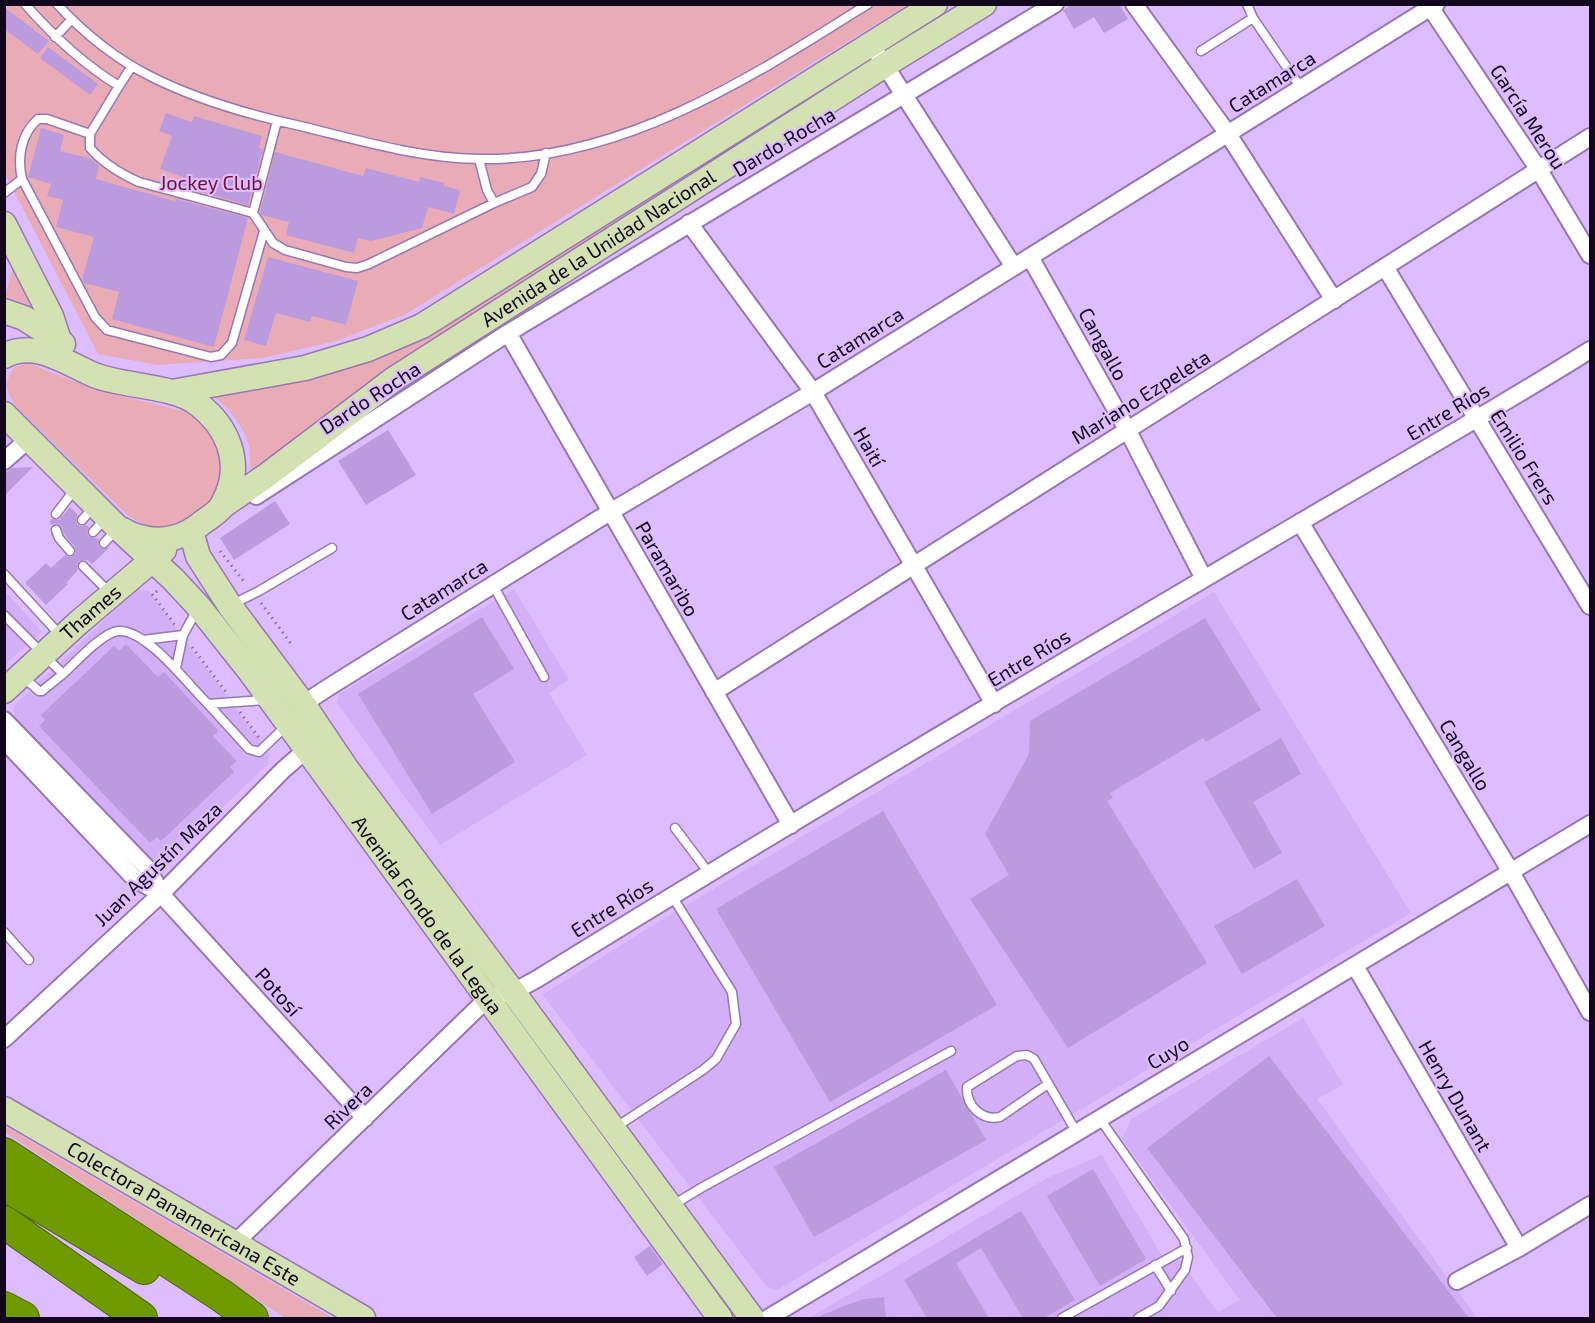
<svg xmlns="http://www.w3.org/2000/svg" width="1595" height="1323" font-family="'Exo 2',sans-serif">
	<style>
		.built { fill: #d3aff7 }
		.green { fill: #e9acb7 }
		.building { fill: #bc9ade }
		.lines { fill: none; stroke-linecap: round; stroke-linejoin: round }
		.lane-casing { stroke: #9677b4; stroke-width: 11 }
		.street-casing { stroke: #9677b4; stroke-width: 20 }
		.secondary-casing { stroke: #9677b4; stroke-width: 27 }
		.highway-casing { stroke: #4e660a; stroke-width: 34 }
		.path { stroke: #8870a0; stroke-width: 3; stroke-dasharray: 1.5 4.5; stroke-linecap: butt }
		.lane { stroke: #fff; stroke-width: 8 }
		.street { stroke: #fff; stroke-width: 16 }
		.secondary { stroke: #d4e1b2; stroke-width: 24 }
		.highway { stroke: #6f9a00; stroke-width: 32 }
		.labels { text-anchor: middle; stroke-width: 4.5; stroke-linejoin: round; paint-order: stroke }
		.street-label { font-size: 20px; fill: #12061c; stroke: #ddbdff }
		.park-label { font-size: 20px; fill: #751234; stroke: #ddbdff }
	</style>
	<rect width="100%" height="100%" fill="#ddbdff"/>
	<path class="built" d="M137 589 149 591 269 753 268 764 164 863H154L14 717V706Z
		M514 589 569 680 549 693 587 755 440 845 337 703 339 694Z
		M4 590 42 632 5 665 4 664Z
		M1214 592 1411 913 777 1290 767 1287 542 994 547 992 658 922Z
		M1303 1018 1343 1085 1317 1099 1477 1318H809L1047 1178 1102 1155 1164 1259 1174 1253 1218 1312 1240 1300 1122 1139 1131 1119Z"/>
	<path class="green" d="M5 5H907L406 314 336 341 263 358 157 365 98 354 5 174Z
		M842 82 251 476C250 467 251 455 249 446 244 426 228 407 212 395L307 380 356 361 670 185Z
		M14 263 40 312 22 302 5 297Z
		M28 363 96 390 192 413 220 439 226 479 205 514 167 529 146 526 128 516 15 405C5 389 4 383 14 367Z
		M5 1126 333 1318H285L5 1132Z"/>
	<path class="building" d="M1073 4H1119L1128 19 1104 33 1094 17 1074 29 1063 10Z
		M4 7 49 41 38 54 4 29Z
		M48 47 98 84 90 95 40 58Z
		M166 113 192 122 194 116 262 136 259 148 263 149 248 205 180 186 183 177 160 169 172 136 159 131Z
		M41 128 64 135 60 151 92 159 99 166 96 179 175 201 176 199 248 218 214 347 112 319 119 292 84 283 82 280 94 237 56 227 63 200 47 196 51 184 28 177Z
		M275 152 363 176 366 168 419 182 420 177 444 183V186L460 190 454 214 428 207 422 228 371 241 358 238 354 253 286 235 289 222 262 215 260 212Z
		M268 257 358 281 346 325 312 316 310 322 276 313 266 346 244 340Z
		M388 430 416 475 366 505 338 461Z
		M33 467 4 496V474L12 468Z
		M275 501 290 524 234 560 220 538Z
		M70 507 78 515 76 519 77 524 81 526 86 525 89 527 87 531 88 536 99 539 98 544 100 548H109L92 564 88 560 79 561 77 565 78 570 66 583 68 584 46 605 25 583 46 563 51 568 65 555 71 557 76 554 75 547 65 535 60 526 56 524 52 525 49 522 52 519 59 520Z
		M482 617 514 669 473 694 515 762 432 814 358 694Z
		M1205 618 1261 710 1206 742 1203 738 1110 793 1113 798 1107 801 1207 963 1068 1048 970 899 1009 875 985 834 1029 754 1030 721Z
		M126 644 158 677 164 672 219 731 213 736 237 761 230 767 234 772 161 841 157 837 150 843 39 726 45 720 41 715 114 646 119 651Z
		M1281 738 1301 774 1253 802 1282 853 1254 869 1204 782Z
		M883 811 997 1005 830 1102 716 909Z
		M1297 879 1325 926 1242 974 1214 926Z
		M1269 1056 1469 1318H1277L1147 1148Z
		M946 1070 986 1140 814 1237 774 1167Z
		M1093 1169 1146 1259 1100 1286 1047 1196Z
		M1021 1211 1075 1300 1044 1318H1023L981 1248 956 1263 989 1318H927L904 1280Z
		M650 1246 663 1264 647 1276 634 1257Z
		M884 1297 886 1318H816L844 1306 864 1299Z"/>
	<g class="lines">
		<defs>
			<path id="lane" d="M25 4C53 36 83 64 119 86L90 134V148C103 163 121 174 139 182L253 213 273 243 285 250 346 267 357 268 369 264 494 203 532 187 541 174 546 153
				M57 4C83 32 116 59 150 76 195 99 247 114 296 125 355 139 416 158 478 159 621 162 752 77 868 4
				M1247 4 1253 18 1301 88
				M55 37 71 20
				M1201 51 1253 18
				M119 86 132 66
				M90 134 47 119H38C21 134 17 157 22 179L95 317 107 330 211 357 221 355 232 343 264 231
				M479 159 487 190 494 203
				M4 193 22 179
				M253 213 277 121
				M56 514 75 489
				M82 520 95 506
				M56 530 59 538 70 551
				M93 532 107 517
				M104 543 118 528
				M83 566 110 593
				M4 574 61 636
				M493 585 544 677
				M231 605 259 591 332 548
				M4 615 63 674C75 663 102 633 118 631 146 628 189 686 208 704L265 700
				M143 640 183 635
				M176 668 183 635 197 610
				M22 676 39 691H42L63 674
				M208 704 249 749 259 752 287 725
				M675 828 709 873
				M4 932 29 960
				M1048 1084 1000 1117C982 1121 966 1106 967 1087L1017 1056 1027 1055 1034 1059 1077 1133
				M1100 1119 1184 1239 1188 1257 1185 1270 1159 1306 1138 1318
				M616 1127 703 1070 716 1059 736 1024 732 992 672 896
				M673 1205 701 1188 951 1051
				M1155 1265 1171 1291
				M1062 1318 1187 1248"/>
			<path id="street" d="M1134 4 1228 134 1334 300
				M1428 4 1539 170 1590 255
				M879 56 1014 267
				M689 223 813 392 994 704
				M1030 257 1128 431 1204 579
				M1385 267 1590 606
				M508 333 791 825
				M4 461 30 438
				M256 496 508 333 1055 4
				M1300 522 1511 872 1590 1012
				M714 692 1590 137
				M304 714 303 704 329 687 610 512 813 392 1436 4
				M4 720 149 870 161 894 365 1118
				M4 740 135 879 160 893
				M1355 966 1519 1248
				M4 1039 161 894 283 770 306 750V740
				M235 1243 488 998 513 992 537 979C789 823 1044 673 1299 523 1396 466 1494 410 1590 350
				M1457 1281 1519 1248 1590 1205
				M768 1318 1590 824"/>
			<g id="secondary">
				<path d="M4 224 51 316 59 340"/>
				<path d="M4 311 24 318 59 340 63 344"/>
				<path d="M4 356C34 339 66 363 94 375 124 387 174 385 198 404 227 426 242 461 227 495 225 499 223 504 221 508 216 513 209 518 203 522 186 537 162 544 140 537 134 536 128 533 123 530"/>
				<path d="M172 392 305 368 368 349 422 326 935 4"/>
				<path id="s1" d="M4 414 118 528 173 579 199 607 249 670 720 1318"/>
				<path id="s2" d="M221 507 266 476 394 379 885 65 984 4"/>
				<path d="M191 531 198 556 230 606 303 704 346 768 513 992 752 1318"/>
				<path id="s3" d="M4 691 78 623 164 550"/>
				<path id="s4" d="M4 1109 363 1318"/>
			</g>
			<path id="highway" d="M4 1154 222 1296 252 1318
				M4 1184 144 1268
				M4 1222 141 1318
				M4 1308 23 1318"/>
		</defs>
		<use href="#lane" class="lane-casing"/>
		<use href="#street" class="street-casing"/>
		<use href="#secondary" class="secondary-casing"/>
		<use href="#highway" class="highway-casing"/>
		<path class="path" d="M220 551 246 584
			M157 591 152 594 175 625
			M261 603 292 645
			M192 647 226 692
			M240 712 259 738"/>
		<use href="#lane" class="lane"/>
		<use href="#street" class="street"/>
		<use href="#secondary" class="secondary"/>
		<use href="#highway" class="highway"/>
	</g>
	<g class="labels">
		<g class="street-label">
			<text transform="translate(1272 82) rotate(-32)" y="7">Catamarca</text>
			<text transform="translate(1528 117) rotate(57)" y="7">García Merou</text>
			<text transform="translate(784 142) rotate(-31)" y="7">Dardo Rocha</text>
			<text dy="7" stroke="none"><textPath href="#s2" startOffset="458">Avenida de la Unidad Nacional</textPath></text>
			<text transform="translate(860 338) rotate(-32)" y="7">Catamarca</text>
			<text transform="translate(1103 344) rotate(61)" y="7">Cangallo</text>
			<text transform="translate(1141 397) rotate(-32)" y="7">Mariano Ezpeleta</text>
			<text transform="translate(370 398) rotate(-33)" y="7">Dardo Rocha</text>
			<text transform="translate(1448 412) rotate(-31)" y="7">Entre Ríos</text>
			<text transform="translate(869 447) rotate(60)" y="7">Haití</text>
			<text transform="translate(1524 457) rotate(58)" y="7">Emilio Frers</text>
			<text transform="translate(667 569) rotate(60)" y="7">Paramaribo</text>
			<text transform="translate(444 590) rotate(-32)" y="7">Catamarca</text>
			<text dy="7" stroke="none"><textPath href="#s3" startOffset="117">Thames</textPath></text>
			<text transform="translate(1029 658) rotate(-31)" y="7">Entre Ríos</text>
			<text transform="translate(1465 755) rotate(59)" y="7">Cangallo</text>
			<text transform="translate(158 864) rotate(-44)" y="7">Juan Agustín Maza</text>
			<text transform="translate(612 908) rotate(-32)" y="7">Entre Ríos</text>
			<text dy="7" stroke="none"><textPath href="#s1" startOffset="658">Avenida Fondo de la Legua</textPath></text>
			<text transform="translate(278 992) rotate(48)" y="7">Potosí</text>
			<text transform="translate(1168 1053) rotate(-31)" y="7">Cuyo</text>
			<text transform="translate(1455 1096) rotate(60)" y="7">Henry Dunant</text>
			<text transform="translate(348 1106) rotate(-44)" y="7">Rivera</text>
			<text dy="7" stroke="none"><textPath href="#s4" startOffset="208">Colectora Panamericana Este</textPath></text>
		</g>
		<g class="park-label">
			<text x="211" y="190">Jockey Club</text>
		</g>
	</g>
	<rect width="1595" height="1323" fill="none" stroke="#12061c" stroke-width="12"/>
</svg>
